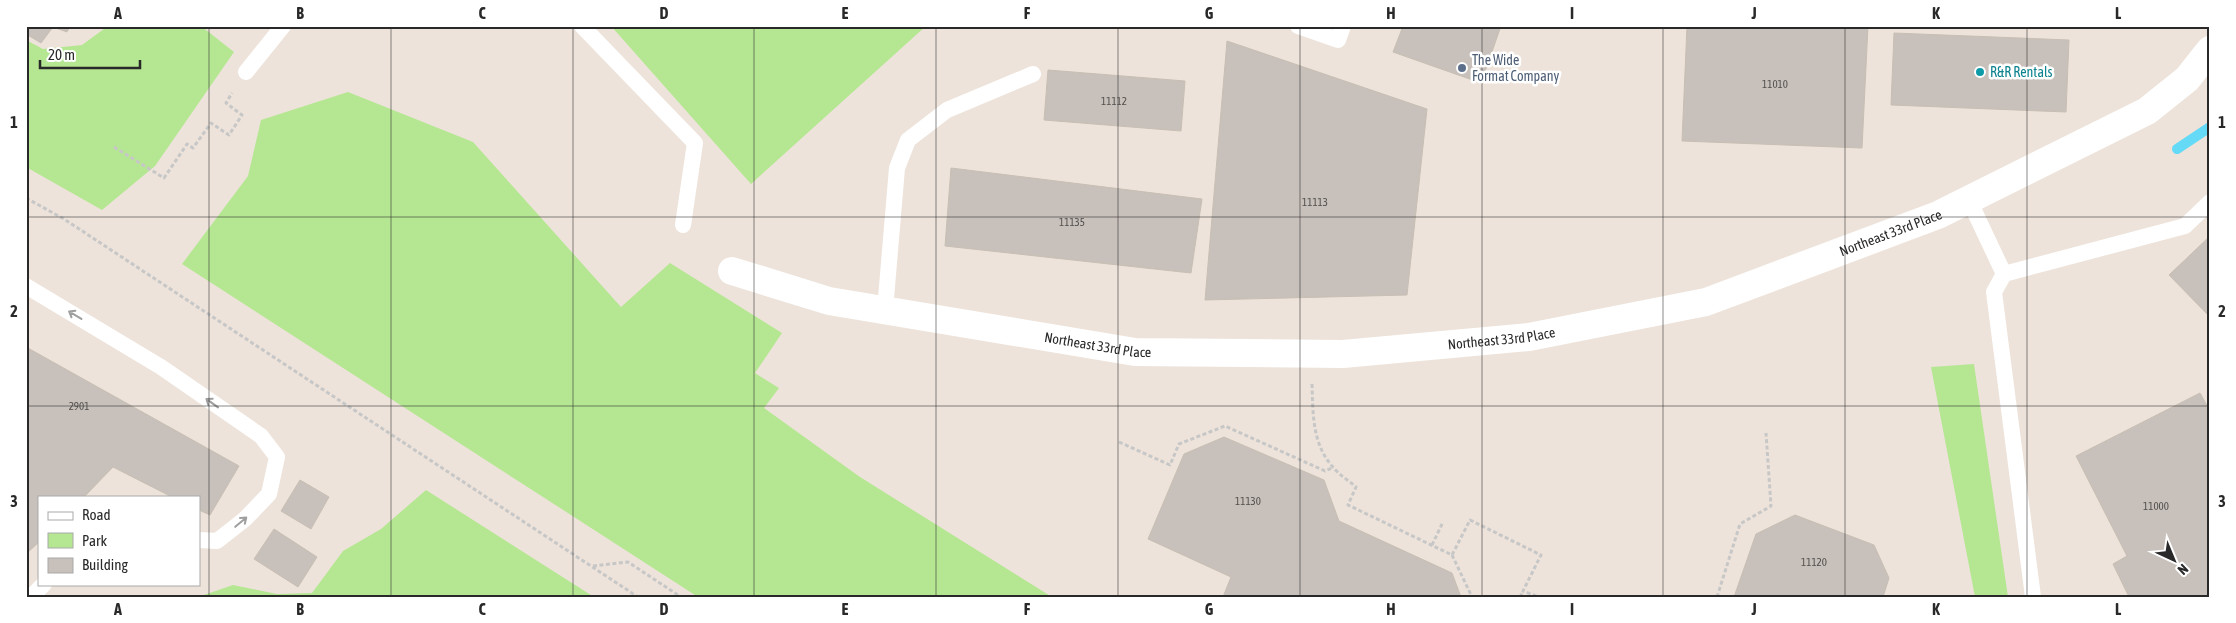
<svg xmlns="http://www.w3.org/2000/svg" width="2236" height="623" font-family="'Asap Condensed',sans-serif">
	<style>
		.green { fill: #b5e792 }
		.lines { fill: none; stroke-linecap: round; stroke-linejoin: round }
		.stream { stroke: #65daf6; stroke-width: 10 }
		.building { fill: #c8c0ba; stroke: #c8bfb4 }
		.path { stroke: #c7c7c7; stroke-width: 3; stroke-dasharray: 4 2.5; stroke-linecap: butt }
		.lane { stroke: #fff; stroke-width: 16 }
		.street { stroke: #fff; stroke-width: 28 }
		.oneway { stroke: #9f9f9f }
		.grid { fill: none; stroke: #292929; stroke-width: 1; stroke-opacity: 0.55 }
		.service-dot { fill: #5c6f8a; stroke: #fff; stroke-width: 2 }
		.culture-dot { fill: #0f9aa8; stroke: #fff; stroke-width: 2 }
		.labels { text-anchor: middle; stroke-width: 5; stroke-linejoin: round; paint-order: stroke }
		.number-label { font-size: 11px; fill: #514f4d }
		.service-label { font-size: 14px; fill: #4e5e75; stroke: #fff; text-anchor: start }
		.culture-label { font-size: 14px; fill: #0d838f; stroke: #fff; text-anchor: start }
		.street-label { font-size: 14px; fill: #292929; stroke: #fff }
		.neatline { fill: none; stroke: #292929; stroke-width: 2 }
		.grid-label { font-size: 16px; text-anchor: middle; font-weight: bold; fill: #292929 }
	</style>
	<rect width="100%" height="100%" fill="#ede3da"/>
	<path class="green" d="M108 26H201L234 52 155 166 102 210 26 167V40L43 49 82 45Z
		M611 26H926L751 184Z
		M348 92 473 142 621 307 670 263 782 333 755 373 779 388 764 408 860 477 1052 597H698L182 264 248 176 261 120Z
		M1974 364 2008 597H1975L1931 367Z
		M426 490 594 597H198L233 585 277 594 312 593 343 551 381 529Z"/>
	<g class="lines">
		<path class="stream" d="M2177 149 2210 127"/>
	</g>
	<path class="building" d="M26 26H70L67 32 53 27 41 43 26 34Z
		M1403 26H1501L1481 83 1393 52Z
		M1687 26H1868L1862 148 1682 141Z
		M1894 33 2069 40 2066 112 1891 105Z
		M1227 41 1427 109 1407 295 1205 300Z
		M1048 70 1185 81 1181 131 1044 120Z
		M951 168 1202 199 1191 273 945 246Z
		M2210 236V317L2169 275Z
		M26 347 239 466 210 515 199 510V497H172L113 467 84 497H39V542L26 554Z
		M2200 393 2210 411V597H2129L2113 564 2127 556 2076 456Z
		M1224 437 1324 480 1339 521 1452 573 1461 597H1223L1231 577 1148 539 1184 454Z
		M300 480 329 497 311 529 281 511Z
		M1795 515 1874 545 1889 578 1883 597H1734L1756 534Z
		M274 529 317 557 298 587 254 559Z"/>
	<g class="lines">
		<path class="path" d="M114 147 164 178 187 144 193 148 211 123 229 135 242 115 226 103 232 93
			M26 198 64 219 638 597
			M1312 384C1313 413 1312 443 1332 466 1338 474 1348 480 1356 487L1348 505 1452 555 1470 520 1541 555 1523 591 1539 597
			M1119 442 1170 465 1179 444 1225 426 1325 471 1332 468
			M1432 545 1443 522
			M1452 555 1472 597
			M593 566 628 562 681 597
			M1520 597 1523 591
			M1717 597 1740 524 1771 506 1766 433"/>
		<path class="lane" d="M582 26 695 143 683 225
			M1298 26 1338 40 1343 26
			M246 72 283 26
			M1969 200 2004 274 1994 292 2033 597
			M2004 274 2185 226 2210 202
			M26 286 161 367 261 436 277 457 269 494 245 519 217 541 199 540
			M885 310 897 168 908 140 947 110 1033 74
			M31 597 44 584"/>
		<path class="street" id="s1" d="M732 271 829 301 1135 352 1343 354 1529 337 1706 302 1938 215 2147 111 2187 79 2210 50"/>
	</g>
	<defs><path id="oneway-shaft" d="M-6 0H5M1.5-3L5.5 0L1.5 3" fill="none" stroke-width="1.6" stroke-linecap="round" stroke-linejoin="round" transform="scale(1.25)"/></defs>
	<g class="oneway">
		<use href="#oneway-shaft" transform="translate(75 315) rotate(-149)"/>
		<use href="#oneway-shaft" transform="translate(212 403) rotate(-144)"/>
		<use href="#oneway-shaft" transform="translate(241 522) rotate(-40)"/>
	</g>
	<path class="grid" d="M209 26V597M391 26V597M573 26V597M754 26V597M936 26V597M1118 26V597M1300 26V597M1482 26V597M1663 26V597M1845 26V597M2027 26V597M26 217H2210M26 406H2210"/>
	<circle class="service-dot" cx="1462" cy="68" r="5"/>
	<circle class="culture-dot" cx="1980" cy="72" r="5"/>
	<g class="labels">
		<g class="number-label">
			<text x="1775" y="88">11010</text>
			<text x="1114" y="105">11112</text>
			<text x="1315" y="206">11113</text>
			<text x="1072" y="226">11135</text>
			<text x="79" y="410">2901</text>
			<text x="1248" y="505">11130</text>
			<text x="2156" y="510">11000</text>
			<text x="1814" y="566">11120</text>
		</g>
		<g class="service-label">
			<text x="1472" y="65">The Wide<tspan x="1472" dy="16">Format Company</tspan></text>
		</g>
		<g class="culture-label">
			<text x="1990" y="77">R&amp;R Rentals</text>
		</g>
		<g class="street-label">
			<text dy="5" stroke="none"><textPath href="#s1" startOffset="1184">Northeast 33rd Place</textPath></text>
			<text dy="5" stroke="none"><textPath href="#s1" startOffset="779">Northeast 33rd Place</textPath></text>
			<text dy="5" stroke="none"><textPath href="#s1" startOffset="374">Northeast 33rd Place</textPath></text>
		</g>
	</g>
	<rect width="2236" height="623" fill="none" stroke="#ffffff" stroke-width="55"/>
	<rect x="38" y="496" width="162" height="90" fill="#ffffff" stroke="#a9a9a9"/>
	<rect x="48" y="512" width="25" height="8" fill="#ffffff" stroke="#a9a9a9"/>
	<text x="82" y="520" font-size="15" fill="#292929">Road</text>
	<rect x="48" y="533" width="25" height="15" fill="#b5e792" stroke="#a9a9a9"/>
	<text x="82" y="546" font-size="15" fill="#292929">Park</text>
	<rect x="48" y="558" width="25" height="15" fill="#c8c0ba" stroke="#a9a9a9"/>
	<text x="82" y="570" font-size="15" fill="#292929">Building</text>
	<g transform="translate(2174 560) rotate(136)" stroke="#ffffff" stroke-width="4" paint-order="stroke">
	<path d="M0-4L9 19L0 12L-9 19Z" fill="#292929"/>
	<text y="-8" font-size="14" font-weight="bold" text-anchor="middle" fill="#292929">N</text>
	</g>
	<path d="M40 60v8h100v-8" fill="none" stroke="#292929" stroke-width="2.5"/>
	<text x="48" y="60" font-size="15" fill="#292929" stroke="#ffffff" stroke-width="4" paint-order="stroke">20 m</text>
	<rect x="28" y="28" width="2180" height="568" class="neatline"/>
	<g class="grid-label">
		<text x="118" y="19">A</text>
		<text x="300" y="19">B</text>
		<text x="482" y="19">C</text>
		<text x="664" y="19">D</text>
		<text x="845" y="19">E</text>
		<text x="1027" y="19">F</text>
		<text x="1209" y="19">G</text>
		<text x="1391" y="19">H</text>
		<text x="1572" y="19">I</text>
		<text x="1754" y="19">J</text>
		<text x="1936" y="19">K</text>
		<text x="2118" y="19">L</text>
		<text x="14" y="128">1</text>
		<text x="2222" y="128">1</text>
		<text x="14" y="317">2</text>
		<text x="2222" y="317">2</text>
		<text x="14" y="507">3</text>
		<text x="2222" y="507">3</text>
		<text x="118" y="615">A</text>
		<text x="300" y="615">B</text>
		<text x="482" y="615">C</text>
		<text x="664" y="615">D</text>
		<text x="845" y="615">E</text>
		<text x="1027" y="615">F</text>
		<text x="1209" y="615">G</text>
		<text x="1391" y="615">H</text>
		<text x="1572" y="615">I</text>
		<text x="1754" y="615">J</text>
		<text x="1936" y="615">K</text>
		<text x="2118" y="615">L</text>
	</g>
</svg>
